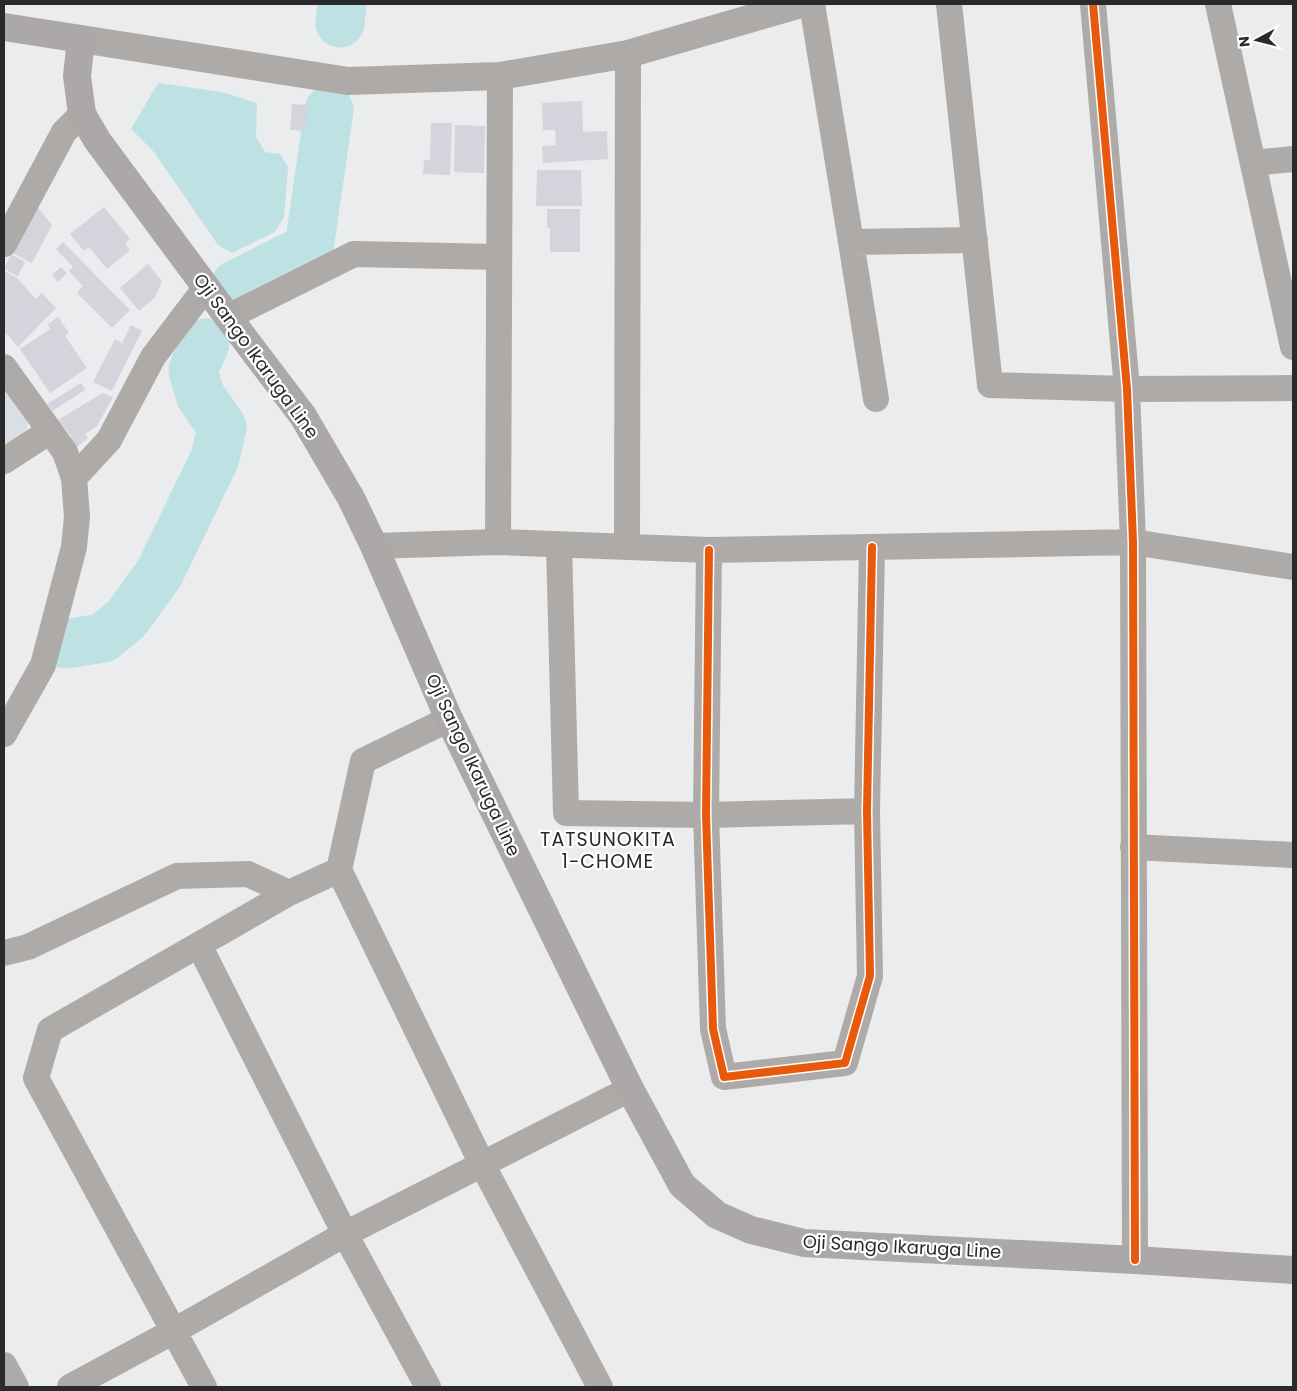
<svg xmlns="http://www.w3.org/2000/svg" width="1297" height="1391" font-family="Poppins,sans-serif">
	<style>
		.built { fill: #dadee5 }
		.water { fill: #bee1e3 }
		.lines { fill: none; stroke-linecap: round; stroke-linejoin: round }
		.river { stroke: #bee1e3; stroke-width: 49 }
		.building { fill: #d3d4dc }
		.minor { stroke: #aeaaa8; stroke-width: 26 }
		.tertiary { stroke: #aeaaa8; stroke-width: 28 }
		.secondary { stroke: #aca8a8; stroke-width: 28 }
		.cycleway-casing { stroke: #fff; stroke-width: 11 }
		.cycleway { stroke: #e8590c; stroke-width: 8 }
		.labels { text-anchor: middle; stroke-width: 4.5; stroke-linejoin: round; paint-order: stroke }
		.street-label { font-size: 18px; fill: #292a2c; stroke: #fff }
		.neighbourhood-label { font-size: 19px; letter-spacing: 1px; fill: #292a2c; stroke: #fff }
	</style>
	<rect width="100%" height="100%" fill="#eaecee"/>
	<path class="built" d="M4 379 27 417V436L4 450Z"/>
	<path class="water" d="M158 83 222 92 257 103 256 137 265 152 280 154 288 167 284 217 275 232 232 253 218 245 154 152 131 129Z"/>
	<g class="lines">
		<path class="river" d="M340 23 342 4
			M235 285 309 248 329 110
			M65 644 103 638 126 619 159 574 215 458 222 427 200 395 193 370 205 343"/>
	</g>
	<path class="building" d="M582 101 583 132 607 131 608 159 543 163 542 146 556 145 555 130H543L542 103Z
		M292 104 308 105 305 131 290 130Z
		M431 123H452L450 175 423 174 424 160H430Z
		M455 125 485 126 484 173 454 172Z
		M537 170H581L582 206H536Z
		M35 204 52 225 32 263 11 252Z
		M104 207 130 239 125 243 130 250 107 269 89 247 84 251 70 234Z
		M547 209H580V252H550V228H547Z
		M63 242 130 310 112 328 77 293 83 286 69 271 73 267 56 249Z
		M11 254 25 262 18 276 4 269Z
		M148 264 162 281 155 297 139 311 120 288Z
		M61 267 67 273 58 282 52 275Z
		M4 271 17 278 36 299 42 293 56 308 18 347 4 331Z
		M58 317 69 333 65 336 87 368 50 393 20 349 50 329 48 324Z
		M131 325 142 331 112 391 93 382 115 339 122 343Z
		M81 383 85 390 52 411 47 404Z
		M103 393 113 397 97 426 85 434 88 438 76 448 69 440 72 437 58 420Z"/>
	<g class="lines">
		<path class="minor" d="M812 4 851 242 975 240
			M949 4 990 385 1127 389 1293 388
			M1093 4 1127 389 1133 542 1135 1260
			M1218 4 1293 347
			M1253 163 1293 159
			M851 242 876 399
			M4 244 64 132 82 114
			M228 317 354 254 499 257
			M4 367 65 452 74 478 77 517 74 547 43 665 4 734
			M4 461 50 431
			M74 478 109 440 153 357 206 287
			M498 542 500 76
			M559 545 566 813 706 815 867 811
			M374 546 498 542 709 550 1133 542 1293 567
			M627 547 628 54
			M709 550 706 815 713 1029 724 1077 845 1063 870 976 867 811 872 547
			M1133 847 1293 855
			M339 870 482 1164 600 1387
			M199 945 345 1234 428 1387
			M4 953 28 947 177 876 248 874 289 893
			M4 1365 16 1387
			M70 1387 174 1331 345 1234 630 1089
			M204 1387 36 1078 50 1030 289 893 339 870 363 761 449 719"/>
		<path class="tertiary" d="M81 39 348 81 500 76 628 54 801 4"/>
		<path class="secondary" d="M4 27 81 39 77 76 82 114 97 140 228 317 303 416 351 498 374 546 449 719 630 1089 682 1185 717 1215 751 1230 804 1243 1135 1260 1293 1270"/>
		<defs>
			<path id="cycleway" d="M1093 4 1127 389 1133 542 1135 1260
				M709 550 706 815 713 1029 724 1077 845 1063 870 976 867 811 872 547"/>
		</defs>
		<use href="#cycleway" class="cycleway-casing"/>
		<use href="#cycleway" class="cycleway"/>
	</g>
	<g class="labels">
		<g class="street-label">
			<text transform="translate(256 356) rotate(54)" y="6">Oji Sango Ikaruga Line</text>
			<text transform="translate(473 765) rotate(65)" y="6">Oji Sango Ikaruga Line</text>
			<text transform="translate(902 1247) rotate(3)" y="6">Oji Sango Ikaruga Line</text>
		</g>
		<g class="neighbourhood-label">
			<text x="608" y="846">TATSUNOKITA<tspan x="608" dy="22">1-CHOME</tspan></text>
		</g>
	</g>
	<rect width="1297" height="1391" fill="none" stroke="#292a2c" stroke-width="10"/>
	<g transform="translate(1257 40) rotate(263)" stroke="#ffffff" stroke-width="4" paint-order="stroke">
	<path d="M0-4L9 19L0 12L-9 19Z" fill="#292a2c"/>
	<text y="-8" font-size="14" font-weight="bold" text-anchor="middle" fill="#292a2c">N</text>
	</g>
</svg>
